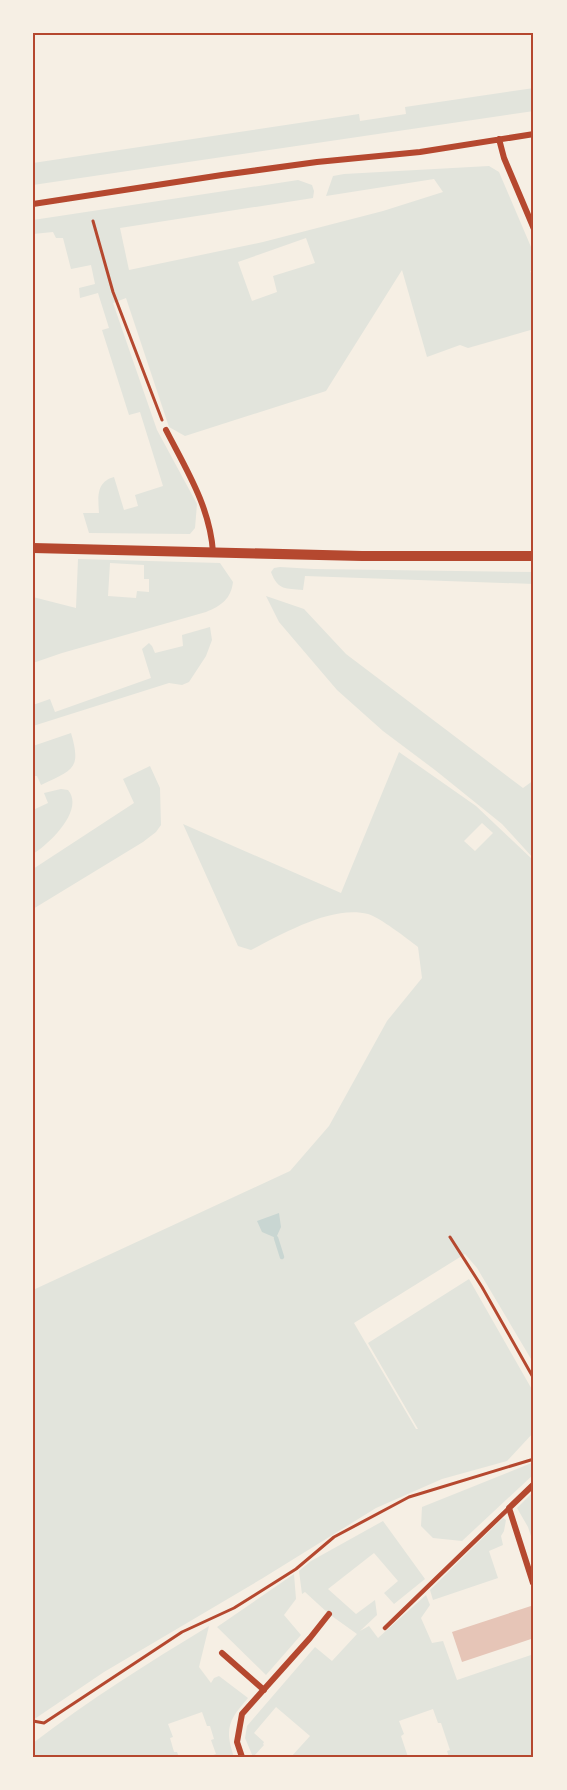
<svg xmlns="http://www.w3.org/2000/svg" width="567" height="1790" font-family="'IBM Plex Sans',sans-serif">
	<style>
		.green { fill: #e2e4dc; fill-rule: evenodd }
		.water { fill: #c9d6d2 }
		.lines { fill: none; stroke-linecap: round; stroke-linejoin: round }
		.stream { stroke: #c9d6d2; stroke-width: 4.5 }
		.building { fill: #e6c5b7 }
		.path { stroke: #b5482f; stroke-width: 3 }
		.service { stroke: #b5482f; stroke-width: 4.5 }
		.minor { stroke: #b5482f; stroke-width: 6 }
		.tertiary { stroke: #b5482f; stroke-width: 10 }
		.neatline { fill: none; stroke: #b5482f; stroke-width: 2 }
	</style>
	<rect width="100%" height="100%" fill="#f6efe4"/>
	<path class="green" d="M534 88V111L33 185V163L359 114 360 121 406 114 405 107Z
		M489 166 499 172 534 254V270L530 271 534 279V329L468 348 460 345 427 357 402 270 326 391 185 436 169 427 126 298 113 303 157 430 197 504 195 528 190 534 89 533 83 513H99C98 497 96 482 114 477L124 510 138 506 135 495 163 486 140 412 129 415 102 330 109 328 98 293 80 298 79 288 95 284 91 265 71 269 63 238H56L53 232 33 234V220L298 180 312 185 314 191 313 198 120 228 129 270 263 242 383 211 443 192 434 179 326 196 333 176 344 174ZM306 238 315 263 273 276 277 292 252 301 238 262Z
		M78 559 220 563 233 582C231 599 221 606 206 612L62 653 33 663V597L76 608ZM110 563 144 565V579H149V592L137 591 136 598 108 596Z
		M280 567 314 569 534 572V584L305 576 303 590C286 588 278 591 271 572L274 568Z
		M266 596 304 609 346 654 523 788 534 780V859L502 824 435 770 383 731 337 690 279 622Z
		M210 627 212 640 206 656 189 682 182 685 169 683 33 726V705L50 699 55 712 151 678 142 649 149 643 152 646 155 653 183 646 182 635Z
		M71 733C82 770 72 770 41 785L37 776H33V746Z
		M399 752 476 806 534 861V1364L477 1268 465 1254 354 1323 416 1429H418L368 1343 469 1279 534 1393V1432L507 1461 442 1479 376 1508 263 1578 104 1672 33 1720V1290L290 1171 329 1126 387 1021 422 978 418 947C408 939 379 917 368 914 331 905 283 934 251 950L238 946 183 824 341 893ZM482 823 493 833 475 851 464 841Z
		M150 766 160 788 161 825 156 832 143 842 33 909V869L134 803 123 779Z
		M61 789 68 790C85 810 49 844 33 854V810L48 803 44 793Z
		M534 1462V1474L462 1541 433 1538 421 1526 422 1507Z
		M534 1491V1545L528 1527 517 1508Z
		M503 1518 506 1520 504 1531 501 1536 503 1545 489 1551 498 1578 433 1600 430 1590Z
		M383 1521 425 1579 394 1604 384 1593 398 1581 374 1553 328 1589 356 1614 375 1600 377 1615 360 1631 369 1626 378 1638 426 1595 430 1605 421 1618 432 1643 443 1641 457 1680 534 1654V1757H449L447 1751 450 1750 441 1723H438L433 1709 399 1721 404 1734 401 1736 408 1757H291L310 1736 276 1707 254 1733 264 1742 263 1744 264 1745 253 1757 245 1738 247 1726 315 1647 332 1661 357 1634 329 1614 305 1592 302 1594 299 1571 311 1561Z
		M294 1574 296 1599 284 1615 301 1635 266 1675 217 1627Z
		M209 1626 199 1667 211 1683 214 1678 219 1676 248 1698C229 1720 224 1728 234 1757H208L216 1754 211 1740 214 1739 210 1726H207L202 1712 168 1724 173 1737 170 1738 174 1752H177L179 1757H33V1743C89 1700 148 1663 209 1626Z"/>
	<path class="water" d="M279 1213 281 1227 276 1238 262 1232 257 1221Z"/>
	<g class="lines">
		<path class="stream" d="M276 1238 282 1257"/>
	</g>
	<path class="building" d="M534 1605V1638L462 1662 452 1632Z"/>
	<g class="lines">
		<path class="path" d="M93 221 113 292 162 420
			M450 1237 482 1287 534 1379
			M33 1721 44 1723 182 1632 234 1608 296 1569 334 1537 409 1497 534 1459"/>
		<path class="service" d="M385 1628 509 1508"/>
		<path class="minor" d="M499 139 504 158 534 229
			M33 204 222 175 317 162 420 152 534 134
			M166 430C186 469 210 507 213 552
			M533 1583 509 1508 534 1484
			M222 1653 264 1690
			M242 1757 237 1742 242 1714 310 1638 329 1614"/>
		<path class="tertiary" d="M33 548 362 556H534"/>
	</g>
	<rect width="567" height="1790" fill="none" stroke="#f6efe4" stroke-width="69"/>
	<rect x="34" y="34" width="498" height="1722" class="neatline"/>
</svg>
